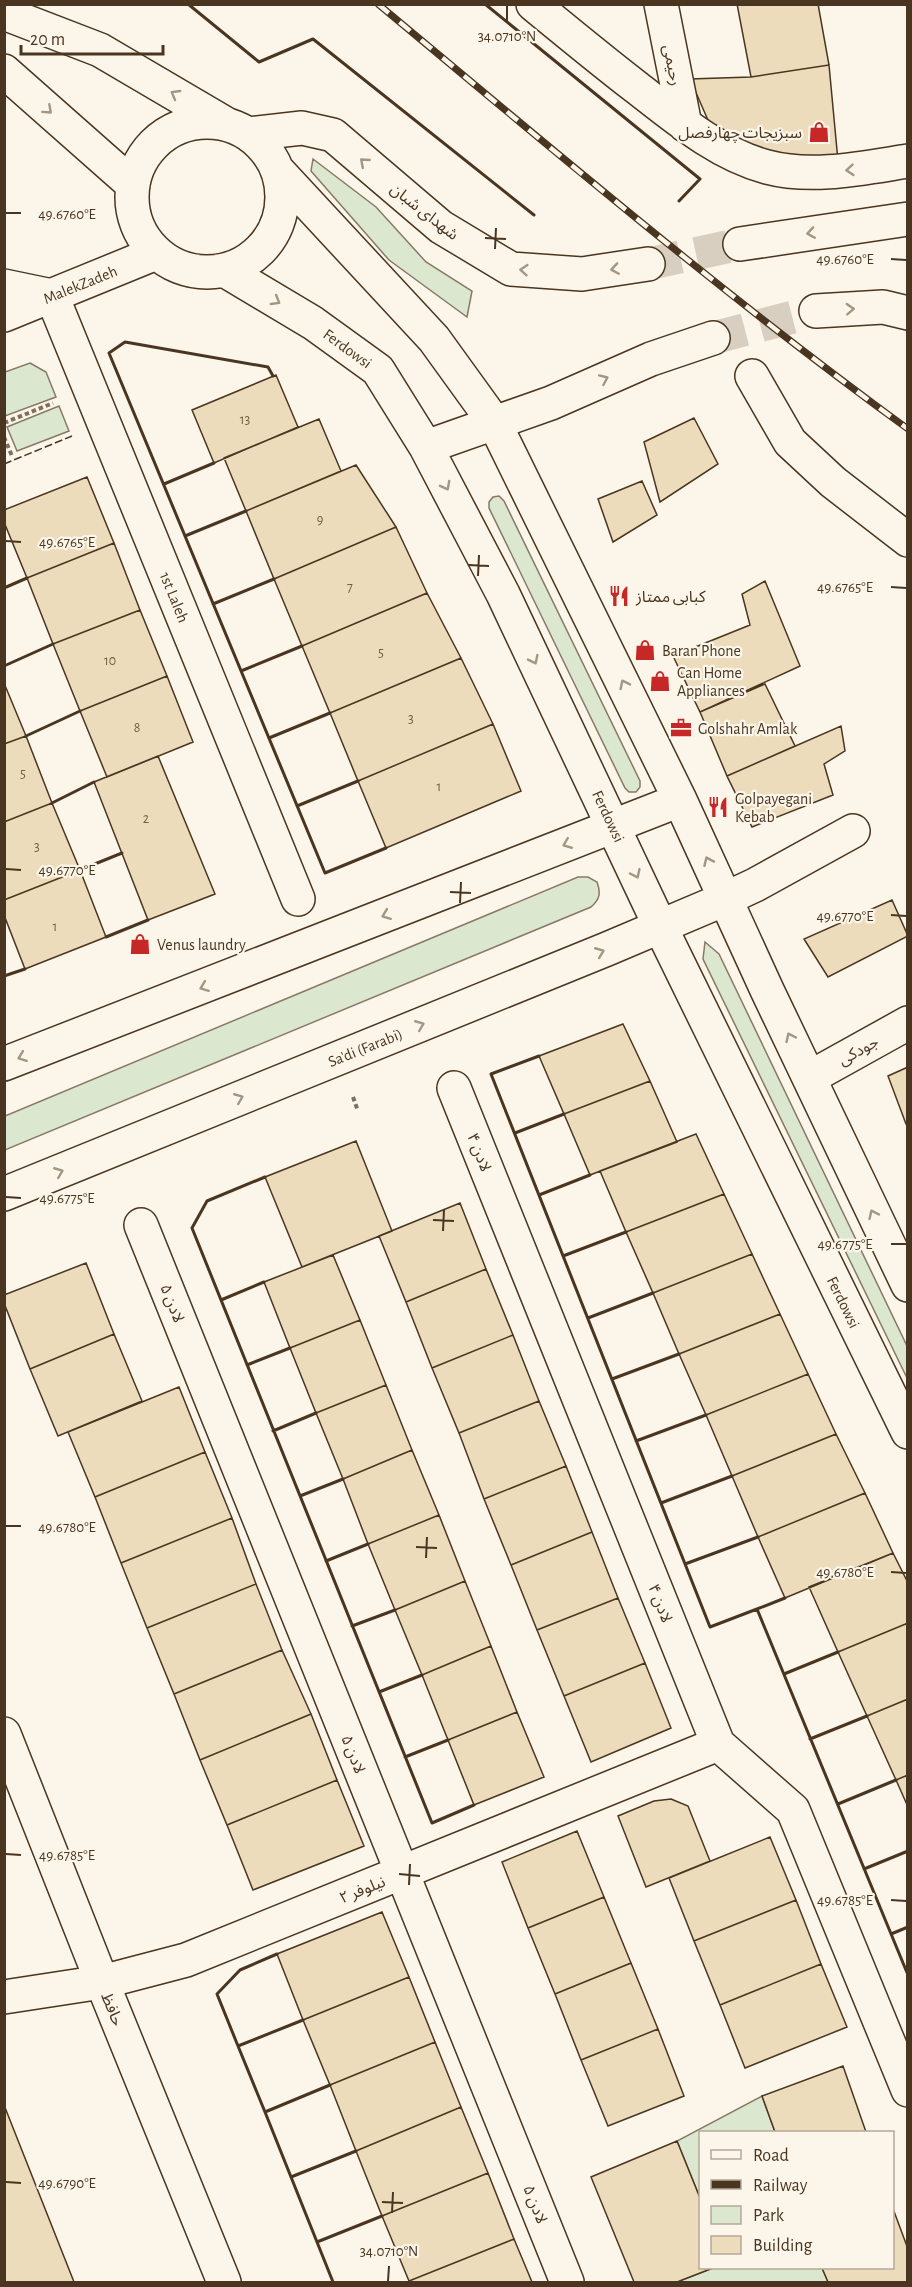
<svg xmlns="http://www.w3.org/2000/svg" width="912" height="2287" font-family="'Alegreya Sans','Noto Sans Arabic',sans-serif">
	<style>
		.green { fill: #dce7d0; stroke: #887966; stroke-width: 1.5 }
		.building { fill: #ecdcbc; stroke: #4a3520; stroke-width: 1.5 }
		.lines { fill: none; stroke-linecap: round; stroke-linejoin: round }
		.minor-tunnel { stroke: #d8cfc1; stroke-width: 33; stroke-dasharray: 33 16; stroke-linecap: butt }
		.minor-casing { stroke: #4a3520; stroke-width: 36 }
		.path { stroke: #7f6f5c; stroke-width: 4; stroke-dasharray: 4.5 3; stroke-linecap: butt }
		.minor { stroke: #fbf6e9; stroke-width: 33 }
		.rail-casing { stroke: #4a3520; stroke-width: 7 }
		.rail { stroke: #fbf6e9; stroke-width: 4.5; stroke-dasharray: 14; stroke-linecap: butt }
		.fence { stroke: #4a3520; stroke-width: 1.5; stroke-dasharray: 8 3; stroke-linecap: butt }
		.wall { stroke: #4a3520; stroke-width: 3 }
		.oneway { stroke: #a29684 }
		.ticks { fill: none; stroke: #4a3520; stroke-width: 2 }
		.labels { text-anchor: middle; stroke-width: 4.5; stroke-linejoin: round; paint-order: stroke }
		.number-label { font-size: 14px; fill: #725f47 }
		.street-label { font-size: 16px; fill: #4a3520; stroke: #fbf6e9 }
		.poi-label { font-size: 16px; fill: #4a3520; stroke: #fbf6e9; text-anchor: start }
		.ticks-label { font-size: 15px; text-anchor: middle; fill: #4a3520; stroke: #fbf6e9; stroke-width: 4.5; stroke-linejoin: round; paint-order: stroke }
	</style>
	<rect width="100%" height="100%" fill="#fbf6e9"/>
	<path class="green" d="M313 159 376 207 426 262 472 291 467 317 389 260 311 171Z
		M30 363 46 372 56 397 5 416V372Z
		M59 406 69 431 17 451 7 427Z
		M499 496 504 501 640 781V787L636 792H629L625 788 489 508V502L493 497Z
		M578 877H588L597 882C601 893 600 899 591 907L5 1150V1116Z
		M705 942 719 954 907 1346V1378L703 959Z
		M762 2096 775 2132H700V2198L677 2141Z
		M713 2268H822L828 2282H677Z"/>
	<path class="building" d="M737 4H818L829 65 751 77Z
		M829 65 838 161 803 173 711 127 690 79 751 77Z
		M276 375 298 427 214 463 192 410Z
		M694 418 718 464 660 502 644 442Z
		M319 419 341 471 246 511 224 458Z
		M356 465 396 527 274 579 246 511Z
		M87 477 114 543 27 578 4 522V510Z
		M642 481 657 515 613 542 598 499Z
		M396 527 427 593 302 646 274 579Z
		M114 543 140 610 53 644 27 578Z
		M765 581 800 666 700 712 673 656 750 625 742 594Z
		M427 593 461 658 330 713 302 646Z
		M140 610 167 676 80 711 53 644Z
		M461 658 493 724 358 781 330 713Z
		M167 676 193 742 107 777 80 711Z
		M4 683 26 736 4 744Z
		M765 684 795 746 727 776 700 712Z
		M493 724 521 791 386 848 358 781Z
		M841 726 845 751 824 764 833 795 752 827 727 776Z
		M26 736 52 803 4 822V744Z
		M158 756 215 894 148 920 94 782Z
		M52 803 80 870 4 900V822Z
		M80 870 106 937 25 969 4 915V900Z
		M892 900 908 936 828 977 804 939Z
		M623 1024 650 1081 564 1114 539 1056Z
		M908 1067V1124H906L888 1076Z
		M650 1081 677 1142 590 1175 564 1114Z
		M696 1134 724 1194 626 1232 600 1171Z
		M356 1141 392 1231 302 1267 265 1177Z
		M724 1194 752 1254 653 1293 626 1232Z
		M460 1203 486 1269 406 1302 379 1236Z
		M752 1254 780 1314 679 1354 653 1293Z
		M333 1255 360 1320 290 1348 264 1282Z
		M86 1263 114 1334 30 1369 4 1303V1295Z
		M486 1269 513 1335 432 1368 406 1302Z
		M780 1314 808 1374 706 1415 679 1354Z
		M360 1320 386 1385 316 1413 290 1348Z
		M114 1334 142 1401 58 1436 30 1369Z
		M513 1335 539 1401 459 1433 432 1368Z
		M808 1374 836 1434 732 1476 706 1415Z
		M386 1385 412 1450 343 1479 316 1413Z
		M179 1387 205 1452 95 1497 68 1432Z
		M539 1401 566 1466 484 1499 459 1433Z
		M836 1434 865 1493 758 1537 732 1476Z
		M412 1450 439 1515 368 1544 343 1479Z
		M205 1452 232 1518 121 1563 95 1497Z
		M566 1466 592 1532 511 1565 484 1499Z
		M865 1493 893 1553 785 1598 758 1537Z
		M439 1515 465 1581 395 1610 368 1544Z
		M232 1518 256 1584 147 1628 121 1563Z
		M592 1532 618 1598 537 1630 511 1565Z
		M893 1553 908 1583V1623L838 1652 809 1587Z
		M465 1581 491 1646 422 1675 395 1610Z
		M256 1584 282 1650 174 1694 147 1628Z
		M618 1598 645 1663 564 1696 537 1630Z
		M908 1623V1699L867 1716 838 1652Z
		M491 1646 517 1712 448 1740 422 1675Z
		M282 1650 311 1714 200 1760 174 1694Z
		M645 1663 671 1728 591 1762 564 1696Z
		M908 1699V1775L896 1780 867 1716Z
		M517 1712 544 1777 474 1805 448 1740Z
		M311 1714 337 1780 227 1825 200 1760Z
		M908 1775V1807L896 1780Z
		M337 1780 364 1846 253 1890 227 1825Z
		M671 1799 688 1806 710 1861 646 1887 618 1816 654 1801Z
		M577 1831 604 1897 528 1928 502 1862Z
		M770 1837 796 1900 694 1941 669 1878Z
		M604 1897 631 1963 555 1994 528 1928Z
		M796 1900 821 1964 720 2005 694 1941Z
		M382 1912 409 1977 303 2020 277 1954Z
		M631 1963 658 2029 581 2060 555 1994Z
		M821 1964 847 2027 745 2068 720 2005Z
		M409 1977 435 2042 330 2085 303 2020Z
		M658 2029 684 2096 608 2126 581 2060Z
		M435 2042 461 2107 356 2151 330 2085Z
		M843 2066 866 2132H775L762 2096Z
		M4 2105 74 2282H4Z
		M461 2107 488 2173 382 2216 356 2151Z
		M677 2141 700 2198V2268H713L677 2282H634L591 2177Z
		M488 2173 514 2239 409 2281 382 2216Z
		M892 2206 908 2249V2282H828L822 2268H892Z
		M514 2239 532 2282H409V2281Z"/>
	<g class="lines">
		<path class="minor-tunnel" d="M648 264 740 244
			M713 338 816 311"/>
		<defs>
			<path id="minor" d="M533 4C567 32 601 60 636 87 676 118 718 154 767 167 812 179 863 168 908 161
				M661 4 685 125
				M4 13 100 50 226 124
				M4 71 133 185
				M132 197a75 75 0 1 1 150 0a75 75 0 1 1-150 0Z
				M248 134 302 128 333 135 441 227 511 269 582 274 648 264
				M279 172 434 339 494 422 680 800 767 990 908 1285
				M740 244 908 219
				M226 271 313 323 378 370 426 447 503 594 660 926 908 1432
				M4 286 52 296 298 899
				M816 311 883 307 908 313
				M4 315 156 253
				M752 376 790 442 833 482 908 540
				M426 447 551 403 651 359 713 338
				M4 1064 680 800
				M809 1078 908 1023
				M454 1088 718 1744 793 1810 908 2090
				M4 1194 607 949 725 899 755 885 853 831
				M141 1225 567 2282
				M4 1734 102 1982 224 2282
				M4 1997 102 1982 186 1960 718 1744"/>
		</defs>
		<use href="#minor" class="minor-casing"/>
		<path class="path" d="M4 423 53 403
			M4 437 12 456
			M353 1097 358 1111"/>
		<use href="#minor" class="minor"/>
		<defs>
			<path id="rail" d="M378 4C552 149 725 296 908 429"/>
		</defs>
		<use href="#rail" class="rail-casing"/>
		<use href="#rail" class="rail"/>
		<path class="fence" d="M4 464 72 436"/>
		<path class="wall" d="M188 4 259 62 313 39 534 215
			M485 4 700 179 679 201
			M273 376 268 367 125 342 109 353 325 873 386 848
			M164 484 214 463
			M185 536 246 511
			M4 588 27 578
			M213 604 274 579
			M4 666 53 644
			M241 671 302 646
			M26 736 80 711
			M269 738 330 713
			M52 803 94 782
			M297 806 358 781
			M80 870 122 853
			M106 937 148 920
			M4 976 25 969
			M539 1056 491 1074 710 1627 757 1609
			M515 1133 564 1114
			M265 1177 207 1201 192 1228 432 1823 474 1805
			M539 1195 590 1175
			M563 1256 626 1232
			M221 1300 264 1282
			M588 1318 653 1293
			M247 1365 290 1348
			M612 1379 679 1354
			M273 1431 316 1413
			M636 1441 706 1415
			M300 1496 343 1479
			M661 1503 732 1476
			M326 1561 368 1544
			M685 1564 758 1537
			M785 1598 757 1609 908 1975
			M352 1626 395 1610
			M784 1674 838 1652
			M379 1692 422 1675
			M810 1739 867 1716
			M405 1757 448 1740
			M838 1804 896 1780
			M864 1869 908 1851
			M891 1934 908 1927
			M277 1954 240 1970 217 1994 238 2046 303 2020
			M238 2046 265 2112 330 2085
			M265 2112 333 2282
			M291 2177 356 2151
			M317 2242 382 2216"/>
	</g>
	<defs><path id="oneway-chevron" d="M-2-3.5L2.5 0L-2 3.5" fill="none" stroke-width="1.6" stroke-linecap="round" stroke-linejoin="round" transform="scale(1.5)"/></defs>
	<g class="oneway">
		<use href="#oneway-chevron" transform="translate(175 94) rotate(-150)"/>
		<use href="#oneway-chevron" transform="translate(48 110) rotate(42)"/>
		<use href="#oneway-chevron" transform="translate(364 162) rotate(-139)"/>
		<use href="#oneway-chevron" transform="translate(850 170) rotate(175)"/>
		<use href="#oneway-chevron" transform="translate(811 233) rotate(171)"/>
		<use href="#oneway-chevron" transform="translate(615 269) rotate(171)"/>
		<use href="#oneway-chevron" transform="translate(524 270) rotate(-175)"/>
		<use href="#oneway-chevron" transform="translate(276 301) rotate(31)"/>
		<use href="#oneway-chevron" transform="translate(850 309) rotate(-3)"/>
		<use href="#oneway-chevron" transform="translate(604 379) rotate(-24)"/>
		<use href="#oneway-chevron" transform="translate(446 486) rotate(62)"/>
		<use href="#oneway-chevron" transform="translate(534 660) rotate(64)"/>
		<use href="#oneway-chevron" transform="translate(624 684) rotate(-116)"/>
		<use href="#oneway-chevron" transform="translate(567 844) rotate(158)"/>
		<use href="#oneway-chevron" transform="translate(708 861) rotate(-114)"/>
		<use href="#oneway-chevron" transform="translate(636 874) rotate(65)"/>
		<use href="#oneway-chevron" transform="translate(386 915) rotate(159)"/>
		<use href="#oneway-chevron" transform="translate(600 952) rotate(-22)"/>
		<use href="#oneway-chevron" transform="translate(204 987) rotate(159)"/>
		<use href="#oneway-chevron" transform="translate(420 1025) rotate(-22)"/>
		<use href="#oneway-chevron" transform="translate(790 1037) rotate(-115)"/>
		<use href="#oneway-chevron" transform="translate(22 1057) rotate(159)"/>
		<use href="#oneway-chevron" transform="translate(239 1098) rotate(-22)"/>
		<use href="#oneway-chevron" transform="translate(59 1172) rotate(-22)"/>
		<use href="#oneway-chevron" transform="translate(873 1214) rotate(-115)"/>
	</g>
	<path class="ticks" d="M507 21V6M6 213H21M485 238 506 239M495 249 496 228M891 259 906 260M6 541 21 542M468 565 489 566M478 576 479 555M891 587 906 588M6 869 21 870M450 892 471 893M460 903 461 882M891 915 906 916M6 1197 21 1198M433 1220 454 1221M443 1231 444 1210M891 1244H906M6 1526H21M416 1547 437 1548M426 1558 427 1537M891 1572 906 1573M6 1854 21 1855M399 1874 420 1876M409 1885 410 1864M891 1900 906 1901M6 2182 21 2183M382 2202 403 2203M392 2213 393 2192M388 2281 389 2266"/>
	<defs>
		<symbol id="shop-bare" viewBox="-9 -9 18 18"><path d="M-5-2.5h2.3a2.7 3.5 0 0 1 5.4 0H5L5.5 6h-11ZM-1.5-2.5h3a1.5 2.3 0 0 0-3 0Z" fill="#c62828" stroke="#fbf6e9" stroke-width="2.5" paint-order="stroke"/></symbol>
		<symbol id="restaurant-bare" viewBox="-9 -9 18 18"><path d="M-5-6h1v4h1v-4h1v4h1v-4h1v5L-1.5 .5V6h-2V.5L-5-1ZM5-6V6H3V1.5H1.5Q1.5-4 5-6Z" fill="#c62828" stroke="#fbf6e9" stroke-width="2.5" paint-order="stroke"/></symbol>
		<symbol id="office-bare" viewBox="-9 -9 18 18"><path d="M-6-3h4V-5.5h4V-3h4V5H-6ZM-1-4.5V-3h2v-1.5ZM-6 0V1H6V0Z" fill="#c62828" stroke="#fbf6e9" stroke-width="2.5" paint-order="stroke"/></symbol>
	</defs>
	<g fill-rule="evenodd">
		<use href="#shop-bare" x="804" y="117" width="30" height="30"/>
		<use href="#restaurant-bare" x="604" y="581" width="30" height="30"/>
		<use href="#shop-bare" x="630" y="635" width="30" height="30"/>
		<use href="#shop-bare" x="645" y="666" width="30" height="30"/>
		<use href="#office-bare" x="666" y="713" width="30" height="30"/>
		<use href="#restaurant-bare" x="703" y="792" width="30" height="30"/>
		<use href="#shop-bare" x="125" y="929" width="30" height="30"/>
	</g>
	<g class="labels">
		<g class="number-label">
			<text x="245" y="424">13</text>
			<text x="320" y="524">9</text>
			<text x="350" y="591">7</text>
			<text x="381" y="657">5</text>
			<text x="110" y="665">10</text>
			<text x="411" y="723">3</text>
			<text x="137" y="732">8</text>
			<text x="23" y="778">5</text>
			<text x="439" y="791">1</text>
			<text x="146" y="823">2</text>
			<text x="37" y="851">3</text>
			<text x="55" y="931">1</text>
		</g>
		<g class="street-label">
			<text transform="translate(673 65) rotate(79)" y="6">رحیمی</text>
			<text transform="translate(425 211) rotate(38)" y="6">شهدای شبان</text>
			<text transform="translate(80 284) rotate(-22)" y="6">MalekZadeh</text>
			<text transform="translate(348 348) rotate(36)" y="6">Ferdowsi</text>
			<text transform="translate(175 597) rotate(68)" y="6">1st Laleh</text>
			<text transform="translate(609 816) rotate(65)" y="6">Ferdowsi</text>
			<text transform="translate(365 1047) rotate(-22)" y="6">Sa'di (Farabi)</text>
			<text transform="translate(858 1050) rotate(-29)" y="6">جودکی</text>
			<text transform="translate(480 1152) rotate(68)" y="6">لادن ۴</text>
			<text transform="translate(844 1302) rotate(64)" y="6">Ferdowsi</text>
			<text transform="translate(173 1303) rotate(68)" y="6">لادن ۵</text>
			<text transform="translate(661 1603) rotate(68)" y="6">لادن ۴</text>
			<text transform="translate(354 1754) rotate(68)" y="6">لادن ۵</text>
			<text transform="translate(362 1889) rotate(-22)" y="6">نیلوفر ۲</text>
			<text transform="translate(113 2009) rotate(68)" y="6">حافظ</text>
			<text transform="translate(536 2204) rotate(68)" y="6">لادن ۵</text>
		</g>
		<g class="poi-label">
			<text x="802" y="138" text-anchor="end">سبزیجات چهارفصل</text>
			<text x="636" y="602">کبابی ممتاز</text>
			<text x="662" y="656">Baran Phone</text>
			<text x="677" y="678">Can Home<tspan x="677" dy="18">Appliances</tspan></text>
			<text x="698" y="734">Golshahr Amlak</text>
			<text x="735" y="804">Golpayegani<tspan x="735" dy="18">Kebab</tspan></text>
			<text x="157" y="950">Venus laundry</text>
		</g>
	</g>
	<g class="ticks-label">
		<text x="507" y="41">34.0710°N</text>
		<text x="67" y="219">49.6760°E</text>
		<text x="845" y="264">49.6760°E</text>
		<text x="67" y="547">49.6765°E</text>
		<text x="845" y="592">49.6765°E</text>
		<text x="67" y="875">49.6770°E</text>
		<text x="845" y="921">49.6770°E</text>
		<text x="67" y="1203">49.6775°E</text>
		<text x="845" y="1249">49.6775°E</text>
		<text x="67" y="1532">49.6780°E</text>
		<text x="845" y="1577">49.6780°E</text>
		<text x="67" y="1860">49.6785°E</text>
		<text x="845" y="1905">49.6785°E</text>
		<text x="67" y="2188">49.6790°E</text>
		<text x="389" y="2256">34.0710°N</text>
	</g>
	<rect width="912" height="2287" fill="none" stroke="#4a3520" stroke-width="12"/>
	<rect x="699" y="2131" width="195" height="138" fill="#fbf6e9" stroke="#b4a999" stroke-width="1.5"/>
	<rect x="711" y="2150" width="30" height="9" fill="#fbf6e9" stroke="#b4a999" stroke-width="1.5"/>
	<text x="753" y="2161" font-size="18" fill="#4a3520">Road</text>
	<rect x="711" y="2180" width="30" height="9" fill="#4a3520" stroke="#b4a999" stroke-width="1.5"/>
	<text x="753" y="2191" font-size="18" fill="#4a3520">Railway</text>
	<rect x="711" y="2206" width="30" height="18" fill="#dce7d0" stroke="#b4a999" stroke-width="1.5"/>
	<text x="753" y="2221" font-size="18" fill="#4a3520">Park</text>
	<rect x="711" y="2236" width="30" height="18" fill="#ecdcbc" stroke="#b4a999" stroke-width="1.5"/>
	<text x="753" y="2251" font-size="18" fill="#4a3520">Building</text>
	<path d="M21 45v9h142v-9" fill="none" stroke="#4a3520" stroke-width="3"/>
	<text x="30" y="45" font-size="18" fill="#4a3520" stroke="#fbf6e9" stroke-width="4.5" paint-order="stroke">20 m</text>
</svg>
